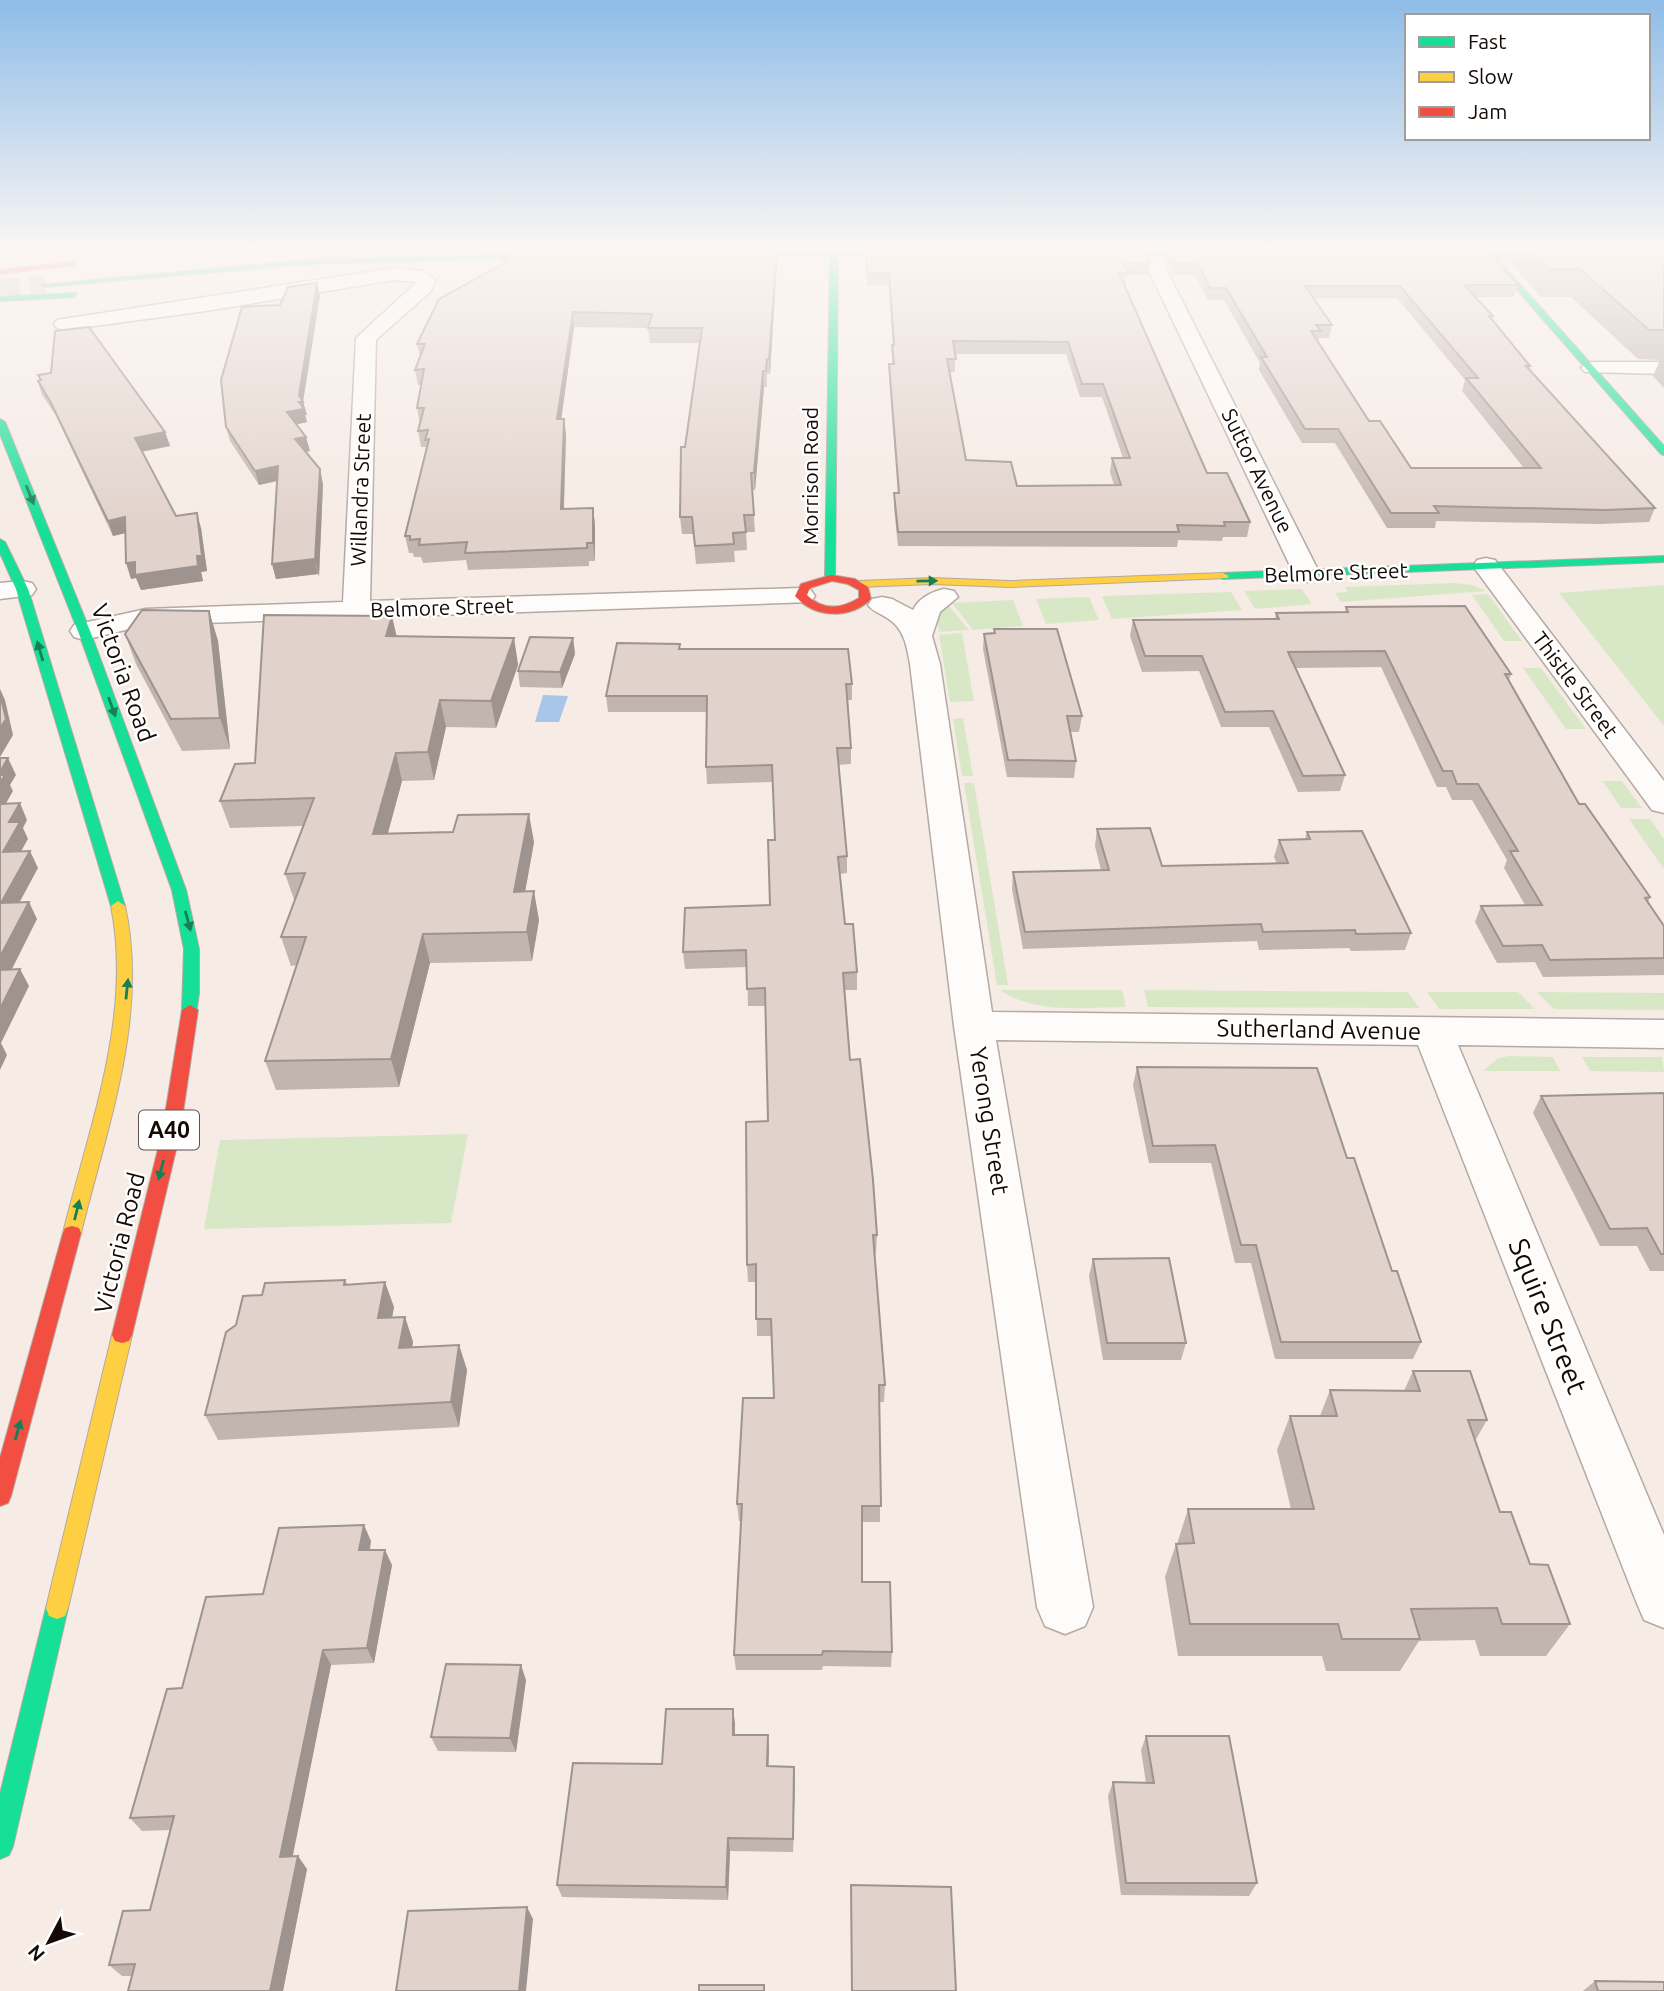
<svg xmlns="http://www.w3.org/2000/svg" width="1664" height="1991" font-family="Ubuntu,sans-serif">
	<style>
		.green { fill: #d8e8c7 }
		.water { fill: #a8c7e8 }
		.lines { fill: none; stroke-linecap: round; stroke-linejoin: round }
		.highway-tunnel { stroke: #d4c9c3; stroke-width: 20; stroke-dasharray: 20 10; stroke-linecap: butt }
		.street-casing { stroke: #b4a9a3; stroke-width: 3 }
		.fast-casing { stroke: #b4a9a3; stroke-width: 2 }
		.slow-casing { stroke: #b4a9a3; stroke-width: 2 }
		.jam-casing { stroke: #b4a9a3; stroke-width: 2 }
		.street { fill: #fefcfb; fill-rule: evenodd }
		.fast { fill: #16e098; fill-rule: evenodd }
		.slow { fill: #ffcf43; fill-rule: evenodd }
		.jam { fill: #f24e42; fill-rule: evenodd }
		.wall { fill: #c2b5af; fill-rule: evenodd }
		.shaded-wall { fill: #9e938e }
		.building { fill: #e1d2cb; stroke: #9e938e; stroke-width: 2; fill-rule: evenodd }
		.oneway { fill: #157f55 }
		.labels { text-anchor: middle; stroke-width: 5; stroke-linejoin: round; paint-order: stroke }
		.far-street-label { font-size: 21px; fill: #140904; stroke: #fff }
		.shield { fill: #fff; stroke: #5a534f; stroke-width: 2 }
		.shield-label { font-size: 23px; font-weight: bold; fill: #140904 }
		.street-label { font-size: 24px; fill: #140904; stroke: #fff }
		.near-street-label { font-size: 28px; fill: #140904; stroke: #fff }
	</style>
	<rect width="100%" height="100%" fill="#f6ebe5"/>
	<path class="green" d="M1455 583 1472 585 1486 591 1341 602 1335 593 1348 592 1345 587Z
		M1664 585V726L1559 593Z
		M1302 589 1312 604 1255 609 1244 591Z
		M1231 592 1242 610 1112 619 1102 596Z
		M1488 594 1522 641H1504L1472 595Z
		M1089 597 1099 620 1046 624 1036 599Z
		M1013 600 1023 626 973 630 952 603Z
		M948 605 969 630 939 632 936 615Z
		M962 633 974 701 950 702 939 635Z
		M1523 668H1541L1586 729H1566Z
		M963 718 973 776H962L953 719Z
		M1603 781H1622L1642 808H1621Z
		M964 783H974L1008 985H997Z
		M1629 819H1650L1664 839V869Z
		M1000 990H1122L1126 1007C1084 1007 1036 1015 1000 990Z
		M1144 990 1408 992 1419 1008 1148 1007Z
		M1427 992H1518L1535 1009H1439Z
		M1537 992 1664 993V1010L1554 1009Z
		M1508 1056 1553 1057 1560 1071H1483L1497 1059Z
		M1582 1057H1662L1664 1072 1590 1071Z
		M468 1134 451 1223 204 1229 220 1140Z"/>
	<path class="water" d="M543 695 568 696 559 722H535Z"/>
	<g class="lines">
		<path class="highway-tunnel" d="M0 289 45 285"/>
		<defs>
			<path id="street" d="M1154 250 1163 255 1168 273 1320 574 1316 580 1307 582 1298 580 1294 574 1150 273 1145 255Z
				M394 268 422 271 436 280 431 291 376 340 370 601 801 588 811 590 815 596 811 602 146 625 84 640 74 637 70 631 74 625 146 609 343 602 356 338 417 282 394 280 206 311 64 330 57 328 54 324 57 320Z
				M1592 362H1664V374L1585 372 1581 368 1585 364Z
				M1486 558 1495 560 1664 781V813L1652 810 1473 566 1477 560Z
				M22 581 32 583 36 589 32 595 0 599V583Z
				M944 589 954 591 958 597 940 612 932 636 940 664 992 1012 1664 1020V1048L1458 1045 1664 1535V1628L1644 1620 1636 1601 1418 1045 996 1040 1093 1607 1085 1626 1065 1634 1045 1626 1037 1607 954 1026 910 664C907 646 904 628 887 618 880 613 873 612 868 605L872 599 882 597 892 599 913 610C919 598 931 592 944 589Z"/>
			<path id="fast" d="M1481 249H1489L1493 253 1664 254V258L1496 257 1664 446V455L1661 454 1488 257H1439L1435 255 1439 253H1485Z
				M722 251 917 252 921 254 917 256H838L835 580 825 578 830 256 725 255Z
				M564 253 567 257 308 264 45 287 41 285 308 260Z
				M1096 253H1222L1226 255 1222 257H1093Z
				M77 293 74 297 0 301V297Z
				M0 419 5 422 90 631 186 890 199 949V993L196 1014 190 1015 182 1010 184 949 172 890 78 631 0 434Z
				M0 539 5 542 28 589 125 906 123 909 118 911 111 906 16 589 0 553Z
				M1664 556V562L1223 579 1217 576 1223 573Z
				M57 1597 65 1600 68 1608 13 1846 9 1855 0 1859V1794L46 1608 49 1600Z"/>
			<path id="slow" d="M1223 573 1229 576 1227 578 1009 587 932 584 859 587 853 584 859 581 932 578 1009 581Z
				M118 901 125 906C149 1016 107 1127 81 1233L79 1238 72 1240 65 1238 63 1233C89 1127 133 1016 111 906Z
				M122 1327 129 1329 132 1335 68 1608 65 1616 57 1619 49 1616 46 1608 112 1335 115 1329Z"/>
			<path id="jam" d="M77 261 74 265 0 274V270Z
				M831 575 855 579 868 587 871 599C850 620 814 618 795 596L801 584ZM832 581 848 584 859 590V598C841 609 823 611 807 595L810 588Z
				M190 1005 198 1010 180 1133 132 1335 129 1341 122 1343 115 1341 112 1335 162 1133 182 1010Z
				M72 1226 79 1228 81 1233 11 1496 8 1503 0 1506V1458L63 1233 65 1228Z"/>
		</defs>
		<use href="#street" class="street-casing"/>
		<use href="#fast" class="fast-casing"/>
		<use href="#slow" class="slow-casing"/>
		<use href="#jam" class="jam-casing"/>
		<use href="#street" class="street"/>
		<use href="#fast" class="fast"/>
		<use href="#slow" class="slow"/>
		<use href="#jam" class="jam"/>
	</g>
	<path class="wall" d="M549 249H594L549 250Z
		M760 249V252L777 249V261L770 374H767V387H764L755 490H752L755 532H746L747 550 734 551 735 562 696 564 693 534H682L680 517 685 447 700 343H650L648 328 574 327 561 419H564L566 435 564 509 593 508 595 525V561H589V566L468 570 466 560 423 563 421 557H414L413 553H409L405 536 427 448V447H421L418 431 420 424 417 408 421 385H418L415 370 420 357 417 344 504 264 503 260 681 251Z
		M866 249 1150 263 1148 275H1127L1126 285H1125L1207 473 1250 522 1247 537H1223L1222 541 1178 540 1177 547 898 546 894 507V493H898L889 377V364H892V345H893L889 285H867ZM955 354H1066L1080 397H1102L1123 458H1112L1110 472 1114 485 1017 486 966 460 950 372H955Z
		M1515 249H1664V388L1653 376 1660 360 1638 359 1571 297H1541L1511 263Z
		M1169 250 1518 285 1514 297H1475L1493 316 1492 320 1530 366 1529 369 1655 508 1649 522 1600 524 1436 521 1435 528H1387L1335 443H1302L1259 370 1260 363 1224 300H1208L1195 275H1172L1168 262ZM1314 298H1397L1465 380 1462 391 1524 468H1411L1369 421 1318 343 1319 338H1329L1332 325Z
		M317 283 320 295 303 401 307 415H305L307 422 296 424 310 451 306 452 323 484 319 576 318 574 276 579 272 564 277 481 259 485 230 441 226 427 280 305Z
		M38 375 165 432 170 446 142 452 176 516 201 528 207 571 201 572 203 581 141 590 136 578 131 579 125 533 113 536 55 414 42 395 38 381H40Z
		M1346 607 1511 674 1509 680 1579 804 1650 897 1648 902 1664 926V975L1543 977 1535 962 1497 963 1475 922 1481 906 1525 905 1504 868 1507 860 1472 800H1452L1446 787H1437L1381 667 1295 668 1345 775 1340 791 1298 792 1269 727H1221L1199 671 1142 672 1130 636 1133 620 1275 619 1276 613 1345 612Z
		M209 611 218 641 230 749 182 751 136 664 125 634Z
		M994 629 1082 716 1079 732H1070L1076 761 1074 778 1007 777 983 649 984 634 994 633Z
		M397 637 514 638 518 665 496 728 446 727 434 780 402 781 388 833 534 842 525 892 539 920 532 961 430 963 399 1087 276 1090 265 1061 297 965 291 966 281 937 295 902 285 874 303 826 230 828 220 801 255 763Z
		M573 638 575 654 562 688 520 687 518 671Z
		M680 649 852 684V700H848L851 748V764L838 765 847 856V873L840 874 845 924 857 972V990H845L850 1060 877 1235 876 1253H874L885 1385 884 1402H879L880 1522H862V1582L892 1652 891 1667 823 1666 822 1670H736L734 1655 741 1521H739L737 1504 774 1398 771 1336H757L756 1282H748L747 1265 768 1121 765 1006H748L747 967 685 969 683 952 770 905 775 840 773 782 707 784 706 767 707 712H608L606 696Z
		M1097 829 1162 866 1277 864 1274 857 1279 840 1305 839 1307 832 1411 933 1405 950 1351 951 1349 948 1259 950 1257 941 1023 949 1012 889 1013 872 1101 870 1095 846Z
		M1137 1067 1347 1158 1421 1342 1413 1359H1275L1251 1263H1235L1211 1163H1149L1133 1085Z
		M1664 1093V1271H1650L1637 1246H1600L1533 1113 1541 1096Z
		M1093 1259 1186 1343 1181 1360H1103L1089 1276Z
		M345 1280 347 1284 394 1307 392 1318 405 1317 413 1342 412 1348 459 1345 467 1370 459 1427 218 1440 205 1415 236 1325 262 1295Z
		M1413 1371 1487 1420 1475 1441 1500 1512 1530 1564 1570 1624 1546 1656H1480L1475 1640 1419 1641 1400 1671H1326L1322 1656H1178L1165 1577 1176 1544H1177L1188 1509H1291L1277 1450 1290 1416H1320L1330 1390 1404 1391Z
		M371 1541 370 1550 392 1565 374 1663 331 1665 292 1856 307 1869 283 1991H128L132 1976H122L109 1965 150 1910 171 1830 142 1831 130 1818 182 1688 263 1594Z
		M526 1680 516 1752 438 1751 431 1737Z
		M735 1723V1735L769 1749 768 1767H794L793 1852 730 1851 728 1900 562 1897 557 1885 662 1764Z
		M1146 1736 1257 1883 1249 1896 1121 1895 1108 1796 1113 1782 1146 1783 1141 1750Z
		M1595 1981 1664 1991H1583Z"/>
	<path class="shaded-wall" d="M777 249V261L770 374 769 359Z
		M317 283 320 295 303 402 307 415H305L307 422 290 426 287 412 299 395Z
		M573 312 574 327 559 435 557 419Z
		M763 371 764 387 755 490 754 473Z
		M564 419 566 435 563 526 561 509Z
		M165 432 170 446 139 452 135 438Z
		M306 437 310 451 299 453 295 439Z
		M278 466 281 480 259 485 255 471Z
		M320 469 323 484 319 576 315 561Z
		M593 508 595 525V561L593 543Z
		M197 513 201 528 207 571 201 572 203 581 141 590 136 578 131 579 126 563 197 556Z
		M125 517 130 532 113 536 108 521Z
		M314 559 318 574 276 579 272 564Z
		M209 611 218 641 230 749 220 718Z
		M392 616 398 642 386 636Z
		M514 638 518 665 496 728 491 701Z
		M573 638 575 654 562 688 560 672Z
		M0 689 5 700 13 735 0 757Z
		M440 700 446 727 434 780 428 752Z
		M396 753 402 781 380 862 373 834Z
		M8 758 16 775 10 785 13 791 0 814V772Z
		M20 803 27 820 23 828 28 839 11 869 3 852 9 822Z
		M529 814 534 842 520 920 514 892Z
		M30 851 38 868 10 920 1 903Z
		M534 891 539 920 532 961 527 932Z
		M29 902 37 919 3 987 0 982V957Z
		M423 934 430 963 399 1087 391 1059Z
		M20 969 29 986 1 1043 7 1055 0 1070V1009Z
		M385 1282 394 1307 387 1343 378 1318Z
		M405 1317 413 1342 408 1373 399 1348Z
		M459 1345 467 1370 459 1427 451 1402Z
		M364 1525 371 1541 366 1566 359 1550Z
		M385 1550 392 1565 374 1663 367 1648Z
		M323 1650 331 1665 290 1870 280 1857Z
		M521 1665 526 1680 516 1752 510 1738Z
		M733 1709 735 1723 734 1749 733 1735Z
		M768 1735 769 1749 768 1780 767 1766Z
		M794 1767 795 1781 793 1852V1839Z
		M728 1838 730 1851 728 1900 726 1887Z
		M298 1856 307 1869 283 1991H270Z
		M527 1907 533 1919 526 1991H519Z"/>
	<path class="building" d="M682 249H760V252L771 249H777L769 359H767L766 371H763L754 473H751L754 515H744L746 532 733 533 734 544 695 546 692 517H680L681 447H685L702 328H648L652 314 573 312 557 419H564L561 509 593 508V543H587V548L465 553 467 542 419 545 420 539 410 540V536H405L429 439 425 440 428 430 418 431 424 408H417L424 369 415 370 425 344H417L439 299 508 261 503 260 521 250 681 251Z
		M866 249 1146 250 1150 263H1123L1128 273H1119L1207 473H1227L1250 522H1224L1225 526 1177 525 1179 532H898L894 493H899L889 364H894L892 345H894L889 273H867ZM953 341 1068 342 1082 384H1103L1130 458H1112L1121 485 1017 486 1011 462 966 460 947 359H956Z
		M1531 249H1664V330H1649L1580 269H1550Z
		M1169 250 1488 251 1518 285H1464L1493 316H1489L1530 366H1526L1655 508 1605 510 1434 506 1439 513H1391L1338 429H1305L1261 357H1267L1226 288H1210L1197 263H1174ZM1305 286H1400L1478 378H1466L1541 468H1411L1380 421H1369L1311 331H1321L1316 325H1332Z
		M317 283 299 395 303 402H299L304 409 287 412 306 437 295 439 320 469 315 561 314 559 272 564 278 466 255 471 226 427 221 380 242 307 280 305 288 287Z
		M89 327 165 432 135 438 176 516 197 513 202 556H197L198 566 135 575V562L126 563 125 517 108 521 50 401 38 381 41 380 38 375 51 373 55 331Z
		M1465 606 1511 674H1505L1579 804H1585L1650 897 1645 898 1664 926V958L1550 960 1542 945 1503 946 1481 906 1542 905 1510 851H1518L1478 784H1457L1452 771H1443L1385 651 1288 652 1345 775 1303 776 1273 711 1225 712 1202 656H1145L1133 620 1279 619 1276 613 1348 612 1346 607Z
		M142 610 209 611 220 718 171 719 125 634Z
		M264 615 392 616 386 636 514 638 491 701 440 700 428 752 396 753 373 834 453 832 458 815 529 814 514 892 534 891 527 932 423 934 391 1059 265 1061 306 937H281L305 873 285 874 314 798 220 801 235 764 255 763Z
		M994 629H1057L1082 716H1067L1076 761 1008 760 984 634 995 633Z
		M530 637 573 638 560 672 518 671Z
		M617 643 680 644 679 649H848L852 684H846L851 748H837L847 856 838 857 845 924H853L857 972 843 973 850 1060 860 1059 873 1180 877 1235H873L885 1385H879L881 1506H862V1582H890L892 1652 823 1651 822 1655H734L742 1504H737L743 1398H774L771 1319H756V1264L747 1265 746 1122 768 1121 765 988 747 989 746 950 683 952 685 908 770 905 768 840H775L772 765 706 767 707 696H606Z
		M0 694 6 719 0 728Z
		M0 758H8L0 772Z
		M0 775H5L0 783Z
		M20 803 9 822H20L3 852 30 851 1 903 29 902 0 957V804Z
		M1150 828 1162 866 1288 863 1279 840 1310 839 1307 832 1362 831 1411 933 1356 934 1355 930 1263 932 1261 924 1025 932 1013 872 1109 870 1097 829Z
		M20 969 0 1009V970Z
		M1137 1067 1317 1068 1347 1158H1354L1392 1271H1397L1421 1342H1281L1256 1245H1241L1215 1145 1153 1146Z
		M1664 1093V1254H1661L1647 1228 1610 1229 1541 1096Z
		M1169 1258 1186 1343H1107L1093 1259Z
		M345 1280 344 1285 385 1282 378 1318 405 1317 399 1348 459 1345 451 1402 205 1415 226 1332 236 1325 243 1296 262 1295 265 1283Z
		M1413 1371H1470L1487 1420H1468L1500 1512H1511L1530 1564 1548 1565 1570 1624H1502L1497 1608 1411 1609 1420 1639H1342L1338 1624H1190L1176 1544 1194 1543 1188 1509H1314L1290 1416H1337L1330 1390 1420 1391Z
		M364 1525 359 1550H385L367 1648 323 1650 280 1857 298 1856 270 1991H128L135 1964 109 1965 123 1911 150 1910 174 1816 130 1818 167 1689 182 1688 206 1597 263 1594 279 1528Z
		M446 1664 521 1665 510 1738 431 1737Z
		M666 1709H733V1735H768L767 1766 794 1767 793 1839 728 1838 726 1887 557 1885 573 1763 662 1764Z
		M1146 1736H1229L1257 1883H1126L1113 1782 1154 1783Z
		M851 1885 951 1887 956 1991H852Z
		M527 1907 519 1991H396L408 1911Z
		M1595 1981 1664 1982V1991H1598Z
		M699 1985H764V1991H699Z"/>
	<defs><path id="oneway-solid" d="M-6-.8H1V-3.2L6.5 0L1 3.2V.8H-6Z" transform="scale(1.75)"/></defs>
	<g class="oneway">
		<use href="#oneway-solid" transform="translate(30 495) rotate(68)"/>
		<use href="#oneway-solid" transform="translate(927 581) rotate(-1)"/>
		<use href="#oneway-solid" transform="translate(40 651) rotate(-106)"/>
		<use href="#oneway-solid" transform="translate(112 707) rotate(70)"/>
		<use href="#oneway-solid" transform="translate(188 921) rotate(75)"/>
		<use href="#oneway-solid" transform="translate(127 989) rotate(-84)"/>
		<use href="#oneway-solid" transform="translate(161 1170) rotate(104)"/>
		<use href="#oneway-solid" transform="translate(77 1210) rotate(-76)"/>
		<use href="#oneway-solid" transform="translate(18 1430) rotate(-74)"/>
	</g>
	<linearGradient id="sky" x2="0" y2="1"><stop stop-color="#8ebce8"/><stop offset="0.47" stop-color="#fbf6f3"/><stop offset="1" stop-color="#fbf6f3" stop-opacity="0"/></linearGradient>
	<rect width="1664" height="528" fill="url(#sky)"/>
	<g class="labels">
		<g class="far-street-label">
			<text transform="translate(1257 471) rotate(64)" y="7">Suttor Avenue</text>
			<text transform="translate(811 476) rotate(-90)" y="7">Morrison Road</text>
			<text transform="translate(361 490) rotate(-88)" y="7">Willandra Street</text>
			<text transform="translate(1336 573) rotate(-2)" y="7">Belmore Street</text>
			<text transform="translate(442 608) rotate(-2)" y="7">Belmore Street</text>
			<text transform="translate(1575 685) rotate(53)" y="7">Thistle Street</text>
		</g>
		<rect class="shield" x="139" y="1110.5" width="60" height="39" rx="5"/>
		<g class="shield-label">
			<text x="169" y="1138">A40</text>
		</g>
		<g class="street-label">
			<text transform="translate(123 673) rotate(70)" y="8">Victoria Road</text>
			<text transform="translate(1319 1030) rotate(1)" y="8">Sutherland Avenue</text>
			<text transform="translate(989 1121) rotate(81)" y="8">Yerong Street</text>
			<text transform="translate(120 1243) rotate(-76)" y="8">Victoria Road</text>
		</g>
		<g class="near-street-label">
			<text transform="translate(1548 1316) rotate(68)" y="10">Squire Street</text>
		</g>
	</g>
	<rect x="1405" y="14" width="245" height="126" fill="#ffffff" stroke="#a19d9b" stroke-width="2"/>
	<rect x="1419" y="37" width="35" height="10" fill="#16e098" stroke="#a19d9b" stroke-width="2"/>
	<text x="1468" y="49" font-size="21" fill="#140904">Fast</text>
	<rect x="1419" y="72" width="35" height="10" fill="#ffcf43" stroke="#a19d9b" stroke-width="2"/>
	<text x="1468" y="84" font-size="21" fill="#140904">Slow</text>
	<rect x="1419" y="107" width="35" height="10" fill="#f24e42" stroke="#a19d9b" stroke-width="2"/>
	<text x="1468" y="119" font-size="21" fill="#140904">Jam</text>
	<g transform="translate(49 1942) rotate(229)" stroke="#ffffff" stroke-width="5" paint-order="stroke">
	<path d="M0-5L12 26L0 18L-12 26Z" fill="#140904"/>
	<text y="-10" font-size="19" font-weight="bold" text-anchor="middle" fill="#140904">N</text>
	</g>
</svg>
